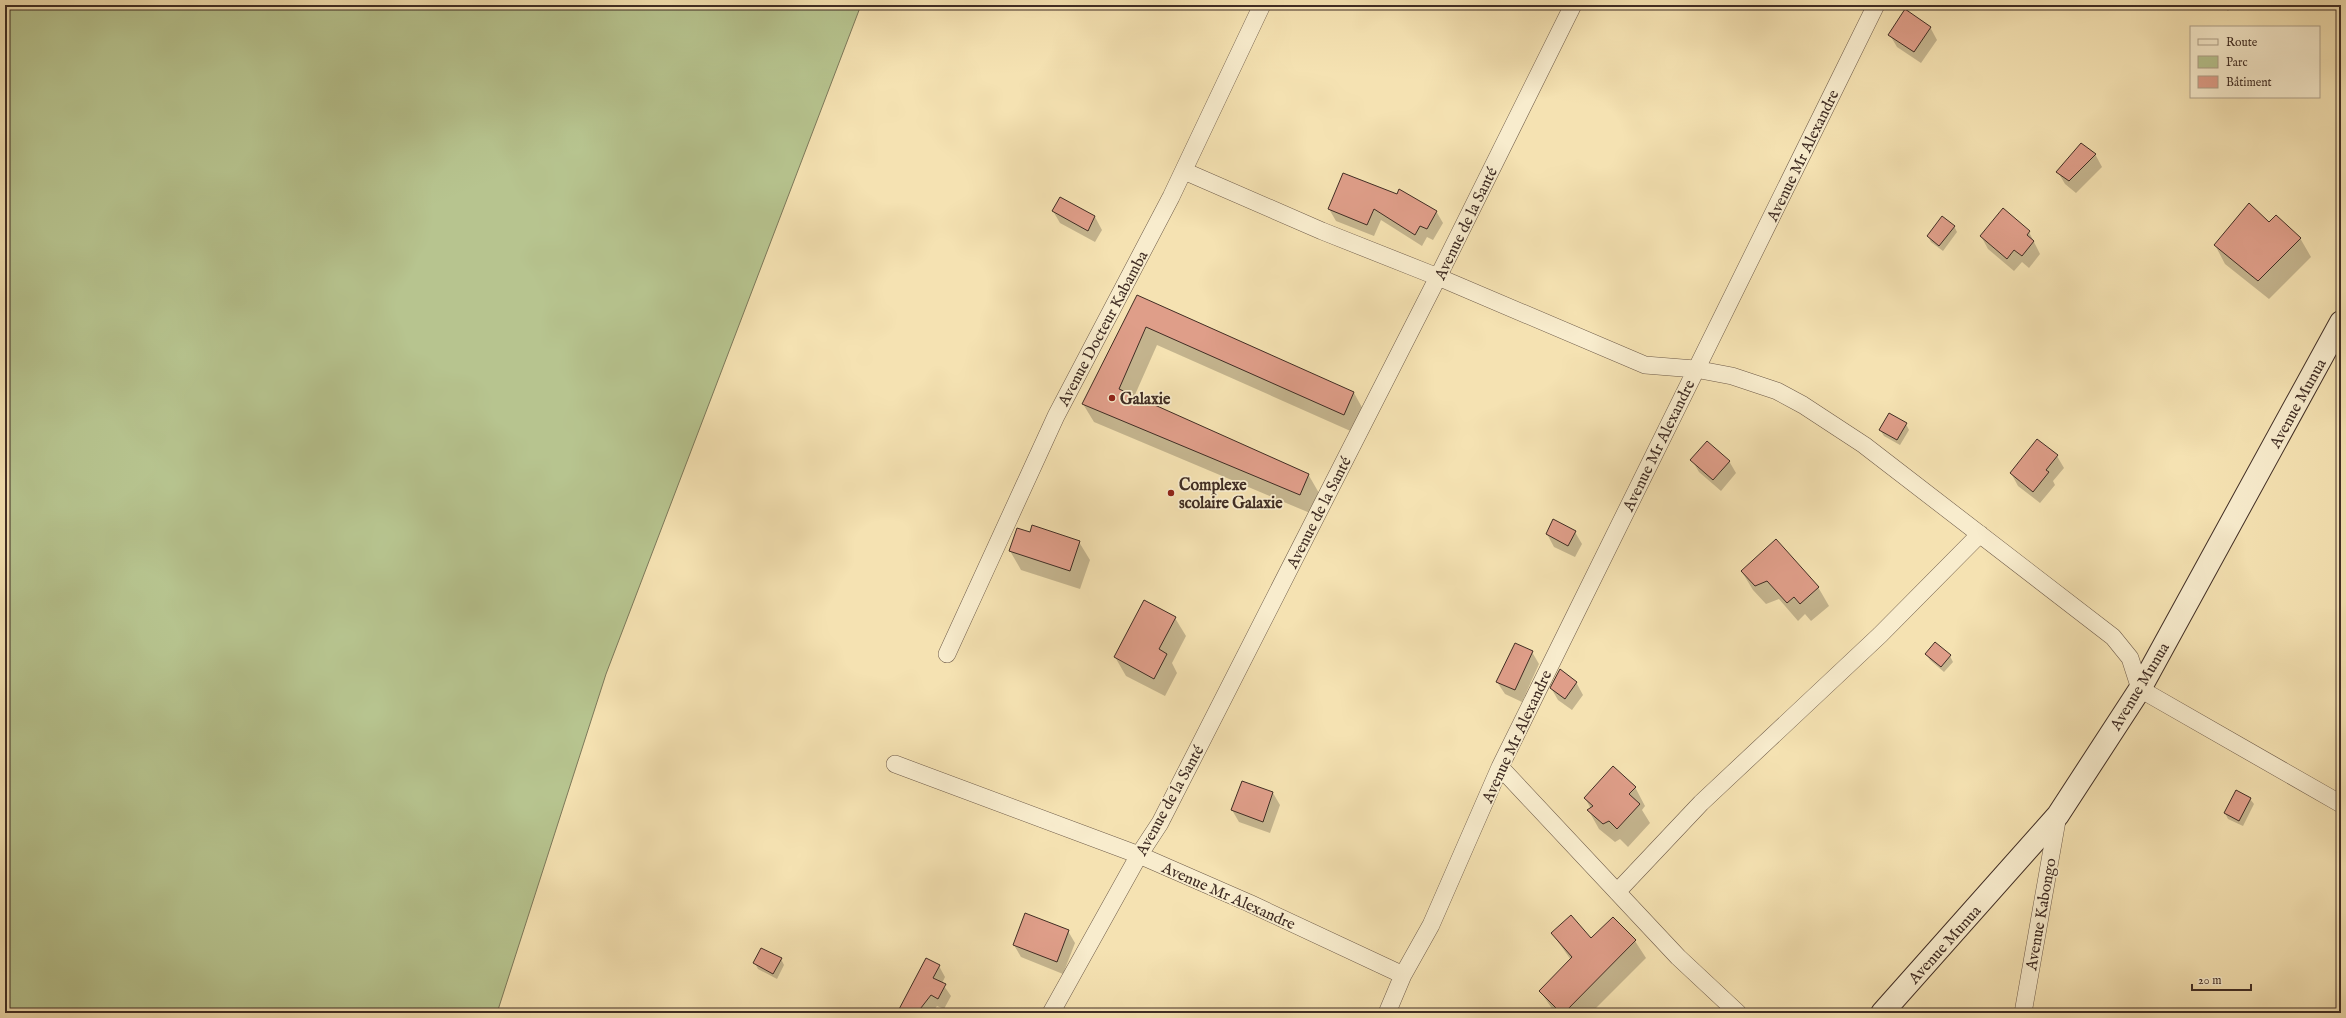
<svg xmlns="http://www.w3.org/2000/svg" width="2346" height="1018" font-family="'IM FELL English',serif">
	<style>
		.green { fill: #b7c48f; stroke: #7c785a }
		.shadow { fill: #0003 }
		.building { fill: #df9e89; stroke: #402d24 }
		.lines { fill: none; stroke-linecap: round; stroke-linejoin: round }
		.minor-casing { stroke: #6d5a48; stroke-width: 18 }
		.secondary-casing { stroke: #402d24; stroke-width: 24 }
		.minor { stroke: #f8eccd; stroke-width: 17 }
		.secondary { stroke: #f8eccd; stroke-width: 22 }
		.poi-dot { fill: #8f2418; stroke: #f8eccd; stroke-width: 1.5 }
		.labels { text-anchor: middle; stroke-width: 3.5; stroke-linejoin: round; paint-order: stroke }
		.street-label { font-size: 16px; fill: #402d24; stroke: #f8eccd }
		.poi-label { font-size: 16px; font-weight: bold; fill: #402d24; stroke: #f8eccd; text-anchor: start }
	</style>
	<rect width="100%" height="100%" fill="#f5e2b2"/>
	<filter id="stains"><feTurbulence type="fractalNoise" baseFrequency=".005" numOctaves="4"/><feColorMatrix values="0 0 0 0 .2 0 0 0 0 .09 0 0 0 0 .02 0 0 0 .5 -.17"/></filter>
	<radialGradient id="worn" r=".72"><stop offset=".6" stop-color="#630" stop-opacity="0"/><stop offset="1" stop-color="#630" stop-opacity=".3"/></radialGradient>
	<path class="green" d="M5 5H861L606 674 497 1013H5Z"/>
	<path class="shadow" d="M2221 5H2233L2228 11Z
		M1930 27 1937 40 1921 63 1897 47 1890 35Z
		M2095 154 2102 167 2076 193 2065 184 2058 172Z
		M1343 174 1436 211 1443 223 1433 240 1427 237 1422 246 1381 220 1374 236 1336 221 1329 209Z
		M1060 198 1095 217 1102 230 1095 242 1060 223 1053 211Z
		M2270 223 2300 238 2311 257 2269 299 2225 264 2215 245Z
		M1954 226 1957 232 1943 251 1931 242 1928 236Z
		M2029 232 2040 254 2029 268 2022 262 2014 271 1988 249 1981 236Z
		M1137 296 1354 393 1364 411 1355 433 1157 345 1134 397 1308 474 1319 493 1310 513 1094 422 1083 404Z
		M1906 424 1909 430 1900 445 1884 436 1880 430Z
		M2057 456 2064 468 2053 481 2055 485 2040 503 2018 486 2011 473Z
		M1692 460 1729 461 1736 473 1721 491 1699 472Z
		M1575 532 1582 544 1575 557 1554 547 1547 534Z
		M1079 542 1090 560 1080 589 1021 570 1010 551Z
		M1742 572 1818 587 1829 606 1811 621 1805 614 1798 621 1779 599 1766 604 1753 590Z
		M1175 618 1186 636 1172 663 1177 673 1165 696 1126 676 1115 657Z
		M1532 652 1539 664 1522 702 1505 694 1497 682Z
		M1926 654 1950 656 1953 662 1944 672 1930 660Z
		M1576 682 1583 695 1572 710 1558 700 1551 688Z
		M1635 787 1645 806 1642 810 1650 823 1628 847 1620 839 1615 842 1599 829 1589 811 1591 809 1585 798Z
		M1273 793 1280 805 1270 833 1239 822 1232 810Z
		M2250 799 2254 804 2243 826 2228 819 2225 813Z
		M1613 918 1635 941 1646 958 1591 1013H1555L1540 991 1571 960 1552 933 1591 940Z
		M1068 931 1075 943 1063 974 1021 957 1014 945Z
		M781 959 784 965 777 979 758 969 755 963Z
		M939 966 945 977 942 983 951 996 944 1009 937 1006 932 1013H899Z
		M1962 1011 1974 1013H1961Z"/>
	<path class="building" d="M1905 9 1931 27 1914 52 1888 35Z
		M2081 143 2096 154 2069 181 2056 172Z
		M1343 173 1397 194 1399 189 1437 211 1427 229 1420 226 1415 235 1374 209 1367 225 1328 209Z
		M1060 197 1095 216 1088 231 1052 211Z
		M2249 203 2269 222 2276 215 2301 238 2258 281 2214 245Z
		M2003 208 2030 231 2027 235 2034 241 2022 256 2014 250 2007 259 1980 236Z
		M1942 216 1955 226 1939 246 1927 236Z
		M1137 295 1354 392 1344 415 1146 327 1119 389 1309 474 1300 495 1082 404Z
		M1889 413 1907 423 1897 440 1879 430Z
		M2037 439 2058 455 2046 470 2049 472 2033 492 2010 473Z
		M1707 441 1730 461 1713 480 1690 460Z
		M1553 519 1576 531 1568 546 1546 534Z
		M1032 525 1080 541 1070 571 1009 551 1017 528 1030 532Z
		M1776 539 1819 587 1800 604 1794 597 1787 603 1767 581 1755 586 1741 571Z
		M1144 600 1176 617 1159 649 1167 654 1154 679 1114 657Z
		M1935 642 1951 655 1941 667 1925 654Z
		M1515 643 1533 651 1515 690 1496 682Z
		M1560 669 1577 682 1565 699 1550 688Z
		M1613 766 1636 787 1629 794 1640 804 1617 829 1609 821 1603 824 1587 810 1593 806 1584 798Z
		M1242 781 1273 792 1263 822 1231 810Z
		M2236 790 2251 798 2239 821 2224 813Z
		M1025 913 1069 930 1057 962 1013 945Z
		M1571 915 1591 938 1613 917 1636 940 1564 1013H1561L1539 991 1572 957 1551 933Z
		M761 948 782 958 773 974 753 963Z
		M926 958 940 965 933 978 946 984 938 999 931 995 917 1013H897Z"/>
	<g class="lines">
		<defs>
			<path id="minor" d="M1184 171 1322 231 1438 277 1645 365 1695 369 1732 376 1777 391 1803 405 1864 445 2113 637 2130 658 2140 689 2341 804
				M947 654 1056 416 1171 197 1262 5
				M895 764 1139 855 1249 903 1403 975
				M1500 767 1678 957 1738 1013
				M1617 892 1701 803 1880 635 1980 534
				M1051 1013 1139 855 1160 823 1438 277 1573 5
				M1387 1013 1403 975 1431 925 1500 767 1876 5
				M2023 1013 2058 815"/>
			<path id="secondary" d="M1882 1013 2058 815 2140 689 2341 322"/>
		</defs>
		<use href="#minor" class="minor-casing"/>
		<use href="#secondary" class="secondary-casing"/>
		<use href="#minor" class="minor"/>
		<use href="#secondary" class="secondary"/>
	</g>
	<g class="poi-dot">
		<circle cx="1112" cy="398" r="4"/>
		<circle cx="1171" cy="493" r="4"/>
	</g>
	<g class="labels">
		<g class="street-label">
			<text transform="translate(1802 155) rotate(-64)" y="6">Avenue Mr Alexandre</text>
			<text transform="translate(1465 223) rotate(-64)" y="6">Avenue de la Santé</text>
			<text transform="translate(1102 328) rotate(-62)" y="6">Avenue Docteur Kabamba</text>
			<text transform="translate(2297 403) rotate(-61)" y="6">Avenue Munua</text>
			<text transform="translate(1658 445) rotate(-64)" y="6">Avenue Mr Alexandre</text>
			<text transform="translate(1318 512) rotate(-63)" y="6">Avenue de la Santé</text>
			<text transform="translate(2139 686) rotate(-59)" y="6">Avenue Munua</text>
			<text transform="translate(1516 736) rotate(-65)" y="6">Avenue Mr Alexandre</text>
			<text transform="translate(1169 800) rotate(-61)" y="6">Avenue de la Santé</text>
			<text transform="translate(1229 895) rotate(24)" y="6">Avenue Mr Alexandre</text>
			<text transform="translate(2040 914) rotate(-80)" y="6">Avenue Kabongo</text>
			<text transform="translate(1944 944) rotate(-48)" y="6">Avenue Munua</text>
		</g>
		<g class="poi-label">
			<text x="1120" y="404">Galaxie</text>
			<text x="1179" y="490">Complexe<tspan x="1179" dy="18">scolaire Galaxie</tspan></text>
		</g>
	</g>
	<rect width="2346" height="1018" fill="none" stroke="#f5e2b2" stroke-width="20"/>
	<rect x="6" y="6" width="2334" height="1006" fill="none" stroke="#402d24" stroke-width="2"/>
	<rect x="10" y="10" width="2326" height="998" fill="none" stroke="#402d24"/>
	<rect x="2190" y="26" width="130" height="72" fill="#f8eccd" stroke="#aea089"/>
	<rect x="2198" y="39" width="20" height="6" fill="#f8eccd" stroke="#aea089"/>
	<text x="2226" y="46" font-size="12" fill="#402d24">Route</text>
	<rect x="2198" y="56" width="20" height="12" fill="#b7c48f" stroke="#aea089"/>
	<text x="2226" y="66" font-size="12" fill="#402d24">Parc</text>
	<rect x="2198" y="76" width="20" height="12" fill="#df9e89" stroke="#aea089"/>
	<text x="2226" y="86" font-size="12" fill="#402d24">Bâtiment</text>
	<path d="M2192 984v6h59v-6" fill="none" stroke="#402d24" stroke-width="2"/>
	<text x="2198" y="984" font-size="12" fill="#402d24" stroke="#f8eccd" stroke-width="3" paint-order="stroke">20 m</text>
	<rect width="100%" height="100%" filter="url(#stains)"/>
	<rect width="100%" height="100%" fill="url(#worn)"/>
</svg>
